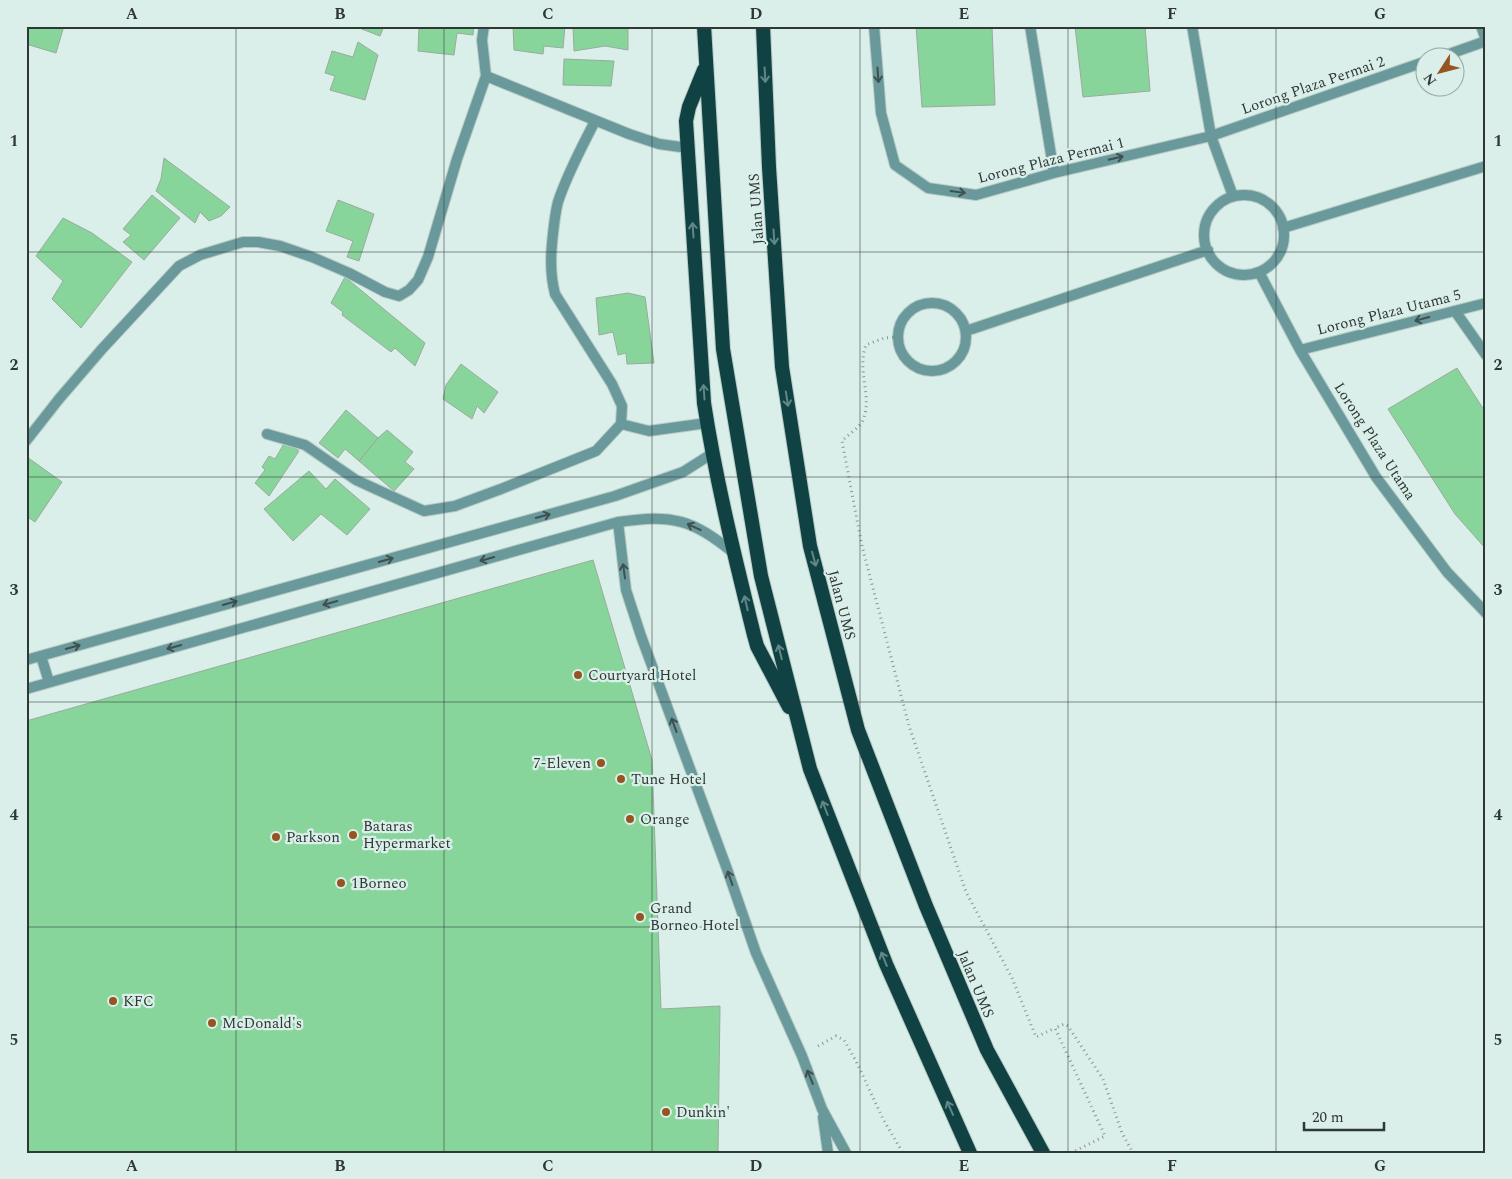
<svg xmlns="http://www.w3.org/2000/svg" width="1512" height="1179" font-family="Spectral,serif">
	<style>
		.building { fill: #88d59b; stroke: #9baa9e }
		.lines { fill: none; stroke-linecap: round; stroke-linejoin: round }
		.service-casing { stroke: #b8cac5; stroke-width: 12 }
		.minor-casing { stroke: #b8cac5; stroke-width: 12 }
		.trunk-casing { stroke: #b8cac5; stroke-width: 16 }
		.path { stroke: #899894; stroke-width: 3; stroke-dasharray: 1 4; stroke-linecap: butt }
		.service { stroke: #6a999b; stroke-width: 10 }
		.minor { stroke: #6a999b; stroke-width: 10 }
		.trunk { stroke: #104244; stroke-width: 14 }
		.oneway { stroke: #618786 }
		.oneway2 { stroke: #3e504f }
		.grid { fill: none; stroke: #303836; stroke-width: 1; stroke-opacity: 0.55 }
		.poi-dot { fill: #965520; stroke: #daefe9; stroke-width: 2 }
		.labels { text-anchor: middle; stroke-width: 4.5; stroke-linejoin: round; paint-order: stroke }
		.street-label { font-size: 15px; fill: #303836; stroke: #daefe9 }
		.poi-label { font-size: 15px; fill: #303836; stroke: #daefe9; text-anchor: start }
		.neatline { fill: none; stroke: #303836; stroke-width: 2 }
		.grid-label { font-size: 16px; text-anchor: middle; font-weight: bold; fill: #303836 }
	</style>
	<rect width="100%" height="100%" fill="#daefe9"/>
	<path class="building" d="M26 26H64L56 53 26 44Z
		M354 26H384L380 36Z
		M419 26H474L473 35 457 33 454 55 418 51Z
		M513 26H565L563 48 544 46 543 54 514 50Z
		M573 26H628V50L605 46 574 51Z
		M916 26H992L995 105 922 107Z
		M1075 26H1145L1150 91 1083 97Z
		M358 42 378 55 365 100 330 90 335 76 325 73 332 51 353 57Z
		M564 59 614 61 611 86 563 85Z
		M164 158 230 207 221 216 209 221 200 212 195 223 156 191 161 179Z
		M152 195 180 218 144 260 123 242 131 235 123 229Z
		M338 200 374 214 359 261 347 257 353 241 326 231Z
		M63 218 92 233 132 262 81 328 52 299 63 281 36 256Z
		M345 277 425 343 415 366 395 348 391 352 342 315 343 312 331 303Z
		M628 293 645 297 654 363 627 364 626 353 618 355 613 332 599 335 596 298Z
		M461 364 498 392 484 413 477 406 472 419 443 399 446 385Z
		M1457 368 1486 413V549L1455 514 1388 409Z
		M346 410 378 438 359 461 345 449 338 458 319 443Z
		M387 430 413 452 405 462 414 469 394 491 359 461 378 438Z
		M285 442 299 451 269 496 255 483 265 470 262 467 269 456 275 459Z
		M27 457 62 482 35 522 26 516Z
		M309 471 326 489 335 479 370 509 347 535 321 514 293 541 264 509Z
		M593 560 652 760 661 1009 720 1006 718 1153H26V721Z"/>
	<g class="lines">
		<defs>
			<path id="service" d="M1481 26 1486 40
				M1455 311 1486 355
				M618 522 626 590 641 636 727 869 756 953 802 1056 822 1109 846 1153
				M41 656 49 682
				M26 660 615 496 683 472 713 453
				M26 689 618 522C673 514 692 519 735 554
				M823 1117 828 1153"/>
			<path id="minor" d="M874 26 881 113 895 165 928 188 976 195 1054 173 1211 136 1424 62
				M1030 26 1054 173
				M1192 26 1211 136 1233 196
				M1438 58 1486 41
				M486 76 629 134 659 144 688 148
				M1204 235a40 40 0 1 1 80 0a40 40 0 1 1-80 0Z
				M1283 228 1486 166
				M1259 272 1300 350 1376 477 1447 572 1486 613
				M898 337a34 34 0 1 1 68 0a34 34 0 1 1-68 0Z
				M966 331 1208 250
				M1300 350 1486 303
				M621 424 649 431 707 423
				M267 434 305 445 356 480 424 511 455 506 501 489 596 451 621 424 622 406 612 384 555 294C549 271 551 249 554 225 555 218 556 209 558 202 567 174 582 147 595 121
				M26 441 59 399 102 349 179 266 200 255 243 242H258L280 246 312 257 349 273 385 292 399 296 409 290 418 280 428 257 457 159 486 76 482 40 484 26"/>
			<path id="trunk" d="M704 26 723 349 761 576 810 769 886 964 970 1153
				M763 26 769 167 782 367 810 546 858 730 926 906 987 1050 1043 1153
				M704 70 689 107 686 121 704 403C716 481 735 558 754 635L757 646 789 707"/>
		</defs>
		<use href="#service" class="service-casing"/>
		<use href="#minor" class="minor-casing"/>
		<use href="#trunk" class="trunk-casing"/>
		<path class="path" d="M898 337 884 338 866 345C856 371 874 399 862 422 858 428 848 435 842 441L862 546 909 726 966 892 1012 978 1036 1037 1055 1028
			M818 1046 836 1036 844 1040 856 1061 883 1119 903 1153
			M1071 1153 1105 1136 1055 1028 1064 1024 1068 1026 1103 1079 1122 1133 1133 1153"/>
		<use href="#service" class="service"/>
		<use href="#minor" class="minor"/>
		<use href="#trunk" class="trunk"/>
	</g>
	<defs><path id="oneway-shaft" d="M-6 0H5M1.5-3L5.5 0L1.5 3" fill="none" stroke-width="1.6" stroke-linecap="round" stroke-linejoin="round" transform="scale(1.25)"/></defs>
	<g class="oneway">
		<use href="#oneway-shaft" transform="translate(765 75) rotate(87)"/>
		<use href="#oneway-shaft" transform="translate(693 230) rotate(-94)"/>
		<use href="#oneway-shaft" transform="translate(774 237) rotate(86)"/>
		<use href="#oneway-shaft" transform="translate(704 392) rotate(-94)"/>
		<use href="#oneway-shaft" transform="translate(787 399) rotate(81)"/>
		<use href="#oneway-shaft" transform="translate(814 559) rotate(75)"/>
		<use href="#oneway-shaft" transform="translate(746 603) rotate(-103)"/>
		<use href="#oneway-shaft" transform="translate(780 652) rotate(-104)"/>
		<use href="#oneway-shaft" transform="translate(825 808) rotate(-111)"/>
		<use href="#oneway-shaft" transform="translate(884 959) rotate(-112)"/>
		<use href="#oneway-shaft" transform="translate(950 1108) rotate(-114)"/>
	</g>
	<g class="oneway2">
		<use href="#oneway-shaft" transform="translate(878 75) rotate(86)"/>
		<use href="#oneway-shaft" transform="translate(1116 158) rotate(-13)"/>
		<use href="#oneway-shaft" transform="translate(958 192) rotate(8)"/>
		<use href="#oneway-shaft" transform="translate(1422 319) rotate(165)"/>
		<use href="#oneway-shaft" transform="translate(543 516) rotate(-16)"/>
		<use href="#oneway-shaft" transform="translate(694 527) rotate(-155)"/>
		<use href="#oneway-shaft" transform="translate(487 559) rotate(164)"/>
		<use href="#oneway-shaft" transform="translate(386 560) rotate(-16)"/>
		<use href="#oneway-shaft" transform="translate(624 571) rotate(-98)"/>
		<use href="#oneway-shaft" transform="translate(230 603) rotate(-16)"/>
		<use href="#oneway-shaft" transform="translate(330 603) rotate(164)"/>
		<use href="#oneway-shaft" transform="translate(73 647) rotate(-16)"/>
		<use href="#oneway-shaft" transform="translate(174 647) rotate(164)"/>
		<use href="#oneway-shaft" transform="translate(674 725) rotate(-110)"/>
		<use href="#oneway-shaft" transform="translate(730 878) rotate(-109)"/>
		<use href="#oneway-shaft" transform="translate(810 1077) rotate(-112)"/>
	</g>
	<path class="grid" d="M236 26V1153M444 26V1153M652 26V1153M860 26V1153M1068 26V1153M1276 26V1153M26 252H1486M26 477H1486M26 702H1486M26 927H1486"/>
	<g class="poi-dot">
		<circle cx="578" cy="675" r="5"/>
		<circle cx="601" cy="763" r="5"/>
		<circle cx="621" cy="779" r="5"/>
		<circle cx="630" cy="819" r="5"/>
		<circle cx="353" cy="835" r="5"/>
		<circle cx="276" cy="837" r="5"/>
		<circle cx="341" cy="883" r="5"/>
		<circle cx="640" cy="917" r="5"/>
		<circle cx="113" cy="1001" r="5"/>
		<circle cx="212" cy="1023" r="5"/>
		<circle cx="666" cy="1112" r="5"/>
	</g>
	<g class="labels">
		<g class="street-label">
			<text transform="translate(1313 85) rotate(-19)" y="5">Lorong Plaza Permai 2</text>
			<text transform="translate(1051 160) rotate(-14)" y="5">Lorong Plaza Permai 1</text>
			<text transform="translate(756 209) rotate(-94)" y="5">Jalan UMS</text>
			<text transform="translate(1389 312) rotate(-14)" y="5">Lorong Plaza Utama 5</text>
			<text transform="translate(1375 441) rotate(57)" y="5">Lorong Plaza Utama</text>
			<text transform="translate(842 605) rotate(75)" y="5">Jalan UMS</text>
			<text transform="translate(976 984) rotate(67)" y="5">Jalan UMS</text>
		</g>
		<g class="poi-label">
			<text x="588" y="680">Courtyard Hotel</text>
			<text x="591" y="768" text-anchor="end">7-Eleven</text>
			<text x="631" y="784">Tune Hotel</text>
			<text x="640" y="824">Orange</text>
			<text x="363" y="831">Bataras<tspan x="363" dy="17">Hypermarket</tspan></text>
			<text x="286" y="842">Parkson</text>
			<text x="351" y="888">1Borneo</text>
			<text x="650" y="913">Grand<tspan x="650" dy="17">Borneo Hotel</tspan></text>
			<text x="123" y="1006">KFC</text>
			<text x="222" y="1028">McDonald's</text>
			<text x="676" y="1117">Dunkin'</text>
		</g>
	</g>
	<rect width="1512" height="1179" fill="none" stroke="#daefe9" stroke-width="55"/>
	<g transform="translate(1440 72) rotate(234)"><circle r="24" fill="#daefe9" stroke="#96a6a1"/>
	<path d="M0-4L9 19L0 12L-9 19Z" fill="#965520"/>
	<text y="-8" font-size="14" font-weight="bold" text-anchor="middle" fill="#303836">N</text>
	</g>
	<path d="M1304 1122v8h80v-8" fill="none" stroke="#303836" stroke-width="2.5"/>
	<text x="1312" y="1122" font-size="15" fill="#303836" stroke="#daefe9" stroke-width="4" paint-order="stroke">20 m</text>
	<rect x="28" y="28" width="1456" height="1124" class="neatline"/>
	<g class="grid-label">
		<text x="132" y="19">A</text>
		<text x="340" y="19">B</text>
		<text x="548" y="19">C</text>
		<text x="756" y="19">D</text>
		<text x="964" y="19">E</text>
		<text x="1172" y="19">F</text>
		<text x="1380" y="19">G</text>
		<text x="14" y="146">1</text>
		<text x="1498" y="146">1</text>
		<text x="14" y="370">2</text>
		<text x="1498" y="370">2</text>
		<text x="14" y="595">3</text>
		<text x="1498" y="595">3</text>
		<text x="14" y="820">4</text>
		<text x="1498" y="820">4</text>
		<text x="14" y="1045">5</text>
		<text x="1498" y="1045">5</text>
		<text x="132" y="1171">A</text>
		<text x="340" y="1171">B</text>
		<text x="548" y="1171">C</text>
		<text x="756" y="1171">D</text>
		<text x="964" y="1171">E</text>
		<text x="1172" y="1171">F</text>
		<text x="1380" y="1171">G</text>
	</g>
</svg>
